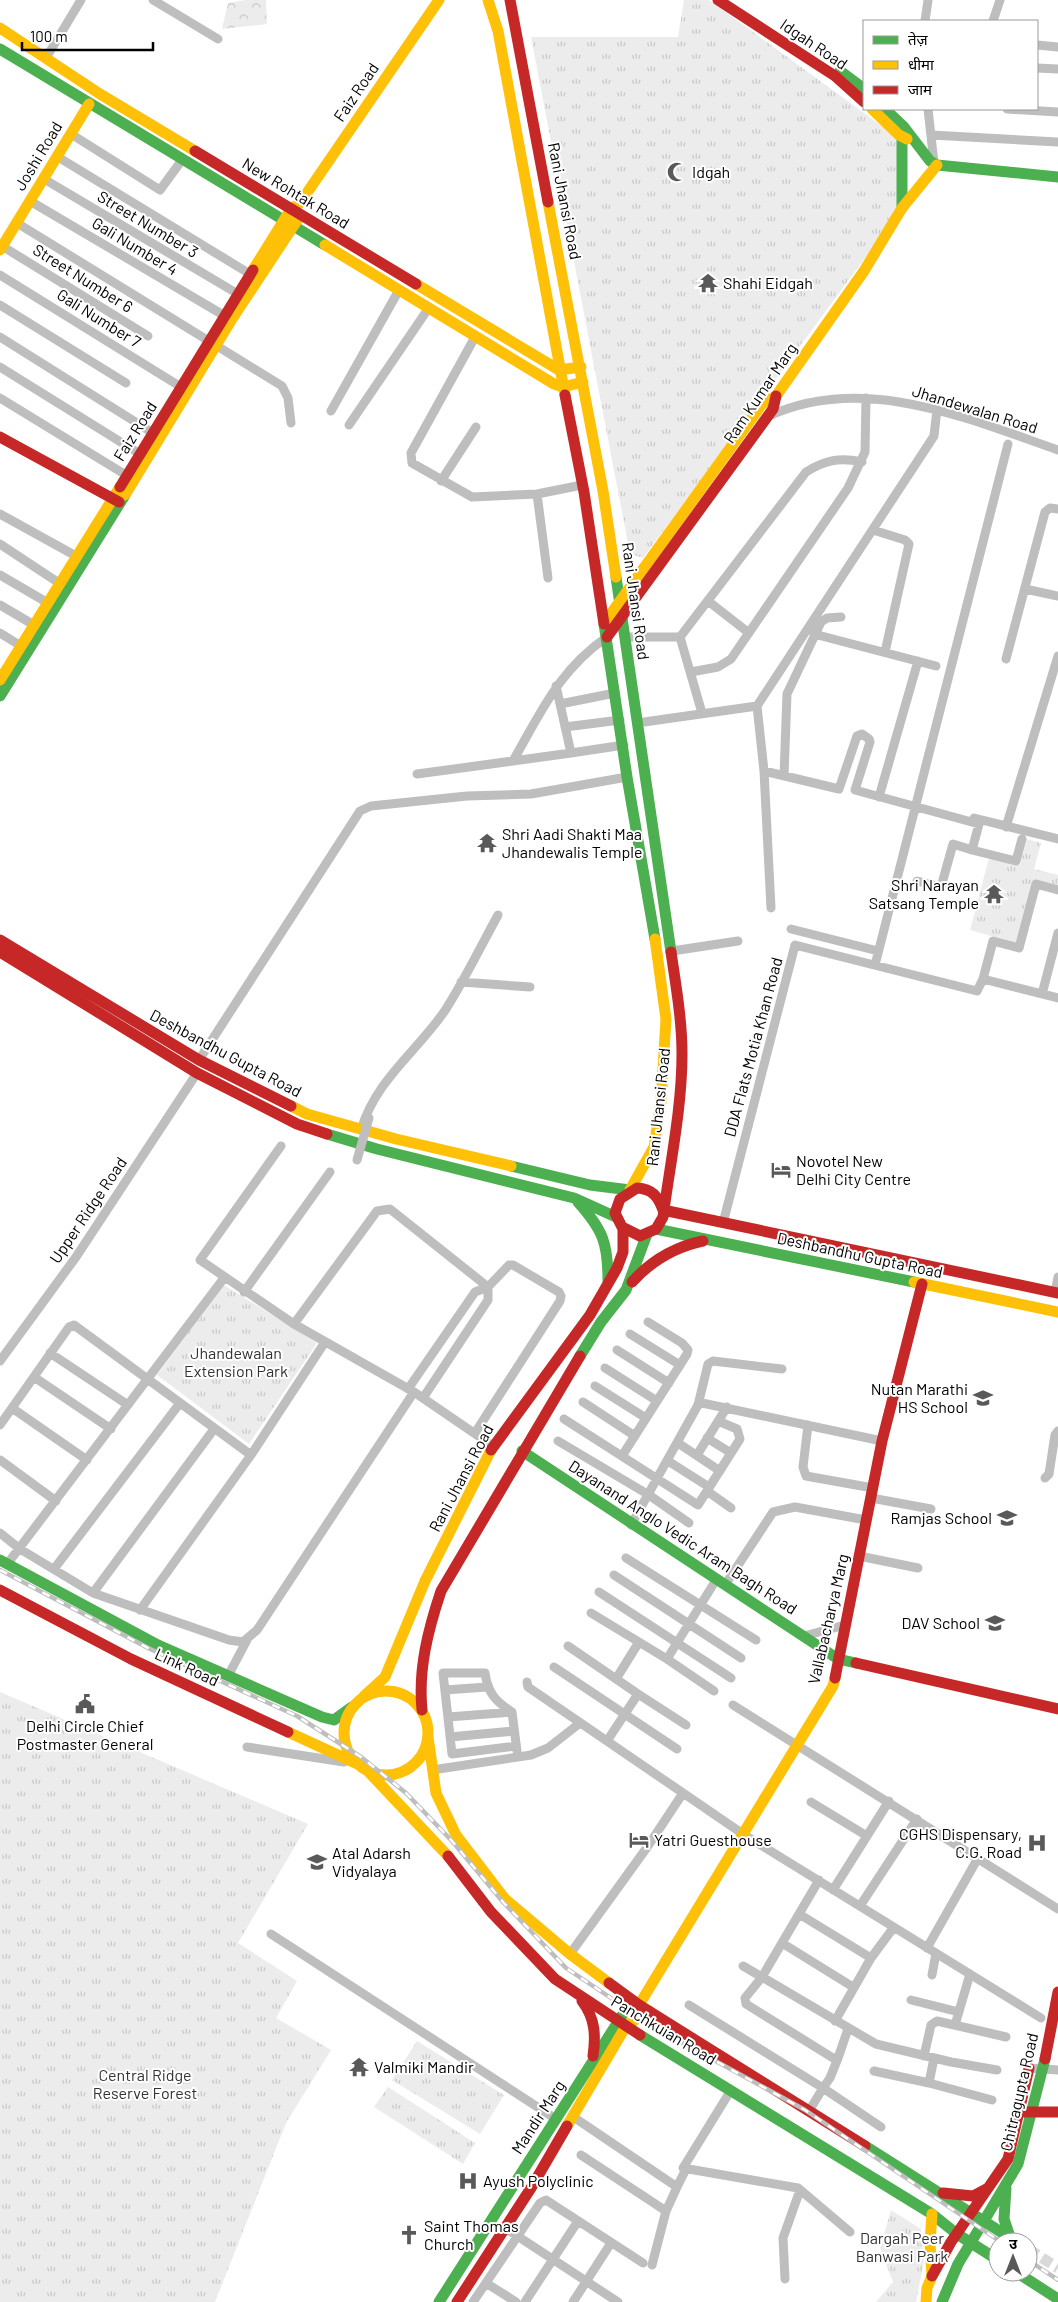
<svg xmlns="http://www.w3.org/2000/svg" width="1058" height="2302" font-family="Barlow,'Noto Sans Devanagari',sans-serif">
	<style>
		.forest { fill: url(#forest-crowns) }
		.park { fill: url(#park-tufts) }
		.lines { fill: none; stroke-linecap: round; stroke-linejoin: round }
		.secondary-tunnel { stroke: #d9d9d9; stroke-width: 11; stroke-dasharray: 11 5.5; stroke-linecap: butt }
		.street { stroke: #bebebe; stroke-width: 9 }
		.fast { stroke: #4caf50; stroke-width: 11 }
		.slow { stroke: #ffc107; stroke-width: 11 }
		.jam { stroke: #c62828; stroke-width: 11 }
		.rail-casing { stroke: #bebebe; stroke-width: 4.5 }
		.rail { stroke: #fff; stroke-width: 2.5; stroke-dasharray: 8; stroke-linecap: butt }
		.street-bridge { stroke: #bebebe; stroke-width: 9 }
		.labels { text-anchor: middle; stroke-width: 4; stroke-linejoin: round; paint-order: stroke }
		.street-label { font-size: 16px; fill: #000; stroke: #fff }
		.poi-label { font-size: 16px; fill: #000; stroke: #fff; text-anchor: start }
		.park-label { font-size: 16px; fill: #333; stroke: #fff }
	</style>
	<defs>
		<pattern id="forest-crowns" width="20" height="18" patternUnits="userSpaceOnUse" patternTransform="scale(1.25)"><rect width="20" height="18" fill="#ececec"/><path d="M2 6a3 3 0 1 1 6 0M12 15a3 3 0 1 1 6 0" fill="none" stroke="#c9c9c9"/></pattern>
		<pattern id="park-tufts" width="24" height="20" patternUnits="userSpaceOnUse" patternTransform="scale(1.25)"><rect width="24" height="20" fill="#ececec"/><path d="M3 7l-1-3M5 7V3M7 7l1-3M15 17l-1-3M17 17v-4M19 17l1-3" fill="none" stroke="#c9c9c9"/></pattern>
	</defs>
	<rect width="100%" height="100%" fill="#fff"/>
	<path class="forest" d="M246 0H266L267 24 222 29 228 3Z"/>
	<path class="park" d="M684 0H709L897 137 908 167 899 212 643 558 630 554 531 37H678Z
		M1027 839 1041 843 1034 869 1058 875V888L1033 881 1017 943 970 930 989 858 1020 865Z
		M224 1285 317 1343 249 1444 157 1375Z
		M0 1692 308 1824 238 1943 297 1981 276 2018 331 2050 286 2123 215 2302H0Z
		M417 2041 504 2095 480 2134 392 2080Z
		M388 2087 475 2143 463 2164 374 2107Z
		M891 2210 921 2229 924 2261 916 2302H876L893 2282 880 2248Z"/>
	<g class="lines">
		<path class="secondary-tunnel" d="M1028 2249 1058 2268"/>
		<path class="street" d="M153 0 218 39
			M925 21 928 0
			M993 21 1000 0
			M1037 45 1058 47
			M46 58 81 0
			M1037 68 1058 69
			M928 109 934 163
			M1007 109 1058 112
			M71 134 160 190 182 160
			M931 135 1058 142
			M58 157 250 274
			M44 179 238 294
			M30 201 225 316
			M17 223 282 386 288 398 291 423
			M2 246 148 336
			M0 275 181 387
			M0 305 126 383
			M0 337 153 433
			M475 337 411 453 412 463 472 497 537 494 582 485
			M0 367 140 454
			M0 398 126 475
			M331 411 399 290
			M767 417C862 372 966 418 1058 450
			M349 425 428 309
			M441 481 476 427
			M537 494 548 578
			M0 514 76 556
			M873 530 905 540 909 544 885 652
			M0 544 59 583
			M0 575 48 603
			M1025 589 1058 596
			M708 601 749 633
			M0 605 34 625
			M0 633 21 646
			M814 634 936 666
			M625 637H680
			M680 637 806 472C825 460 840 457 862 462
			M680 637 702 713
			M1006 659 1045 512 1050 508 1058 509
			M691 672 718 667 731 659 848 488 865 452 866 398
			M556 686 571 753 624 745
			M560 704 615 693
			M637 723 757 706
			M565 727 620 720
			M513 761 571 753
			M764 771 839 789 857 736 862 734 869 739 870 742 855 790 979 824 972 850 1016 861 1022 839
			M417 774 513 761C541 712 559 670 607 637
			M784 776 787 694 821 622 827 618 841 617
			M879 797 918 661
			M974 818 1058 839
			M1006 827 1058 656
			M917 881 941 887 953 844 972 850
			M771 908 764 771 757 706 934 436 937 409
			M791 929 878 951
			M672 951 738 941
			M875 965 1008 444
			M983 979 993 941 1019 948 1036 884 1058 890
			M461 982 530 987
			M1042 994 1058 933
			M199 1060 360 811 371 806 467 796 531 794 627 777
			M361 1130C376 1079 418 1051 446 1009 465 979 481 946 498 915
			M281 1146 200 1260 294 1324 414 1392 493 1446
			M723 1223 795 945 977 991 983 979 1058 998
			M244 1292 330 1172
			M1055 1293 1058 1277
			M294 1324 377 1211 390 1209 488 1287
			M630 1334 680 1365
			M617 1350 669 1383
			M50 1353 128 1405
			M0 1361 76 1257 197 1073
			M605 1368 657 1401
			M34 1377 111 1429
			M595 1386 646 1418
			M408 1389 475 1292 488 1287 509 1265H513L559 1292 561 1296 560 1301 475 1433
			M423 1398 488 1300V1287
			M583 1402 635 1436
			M698 1405 708 1364 713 1361 782 1369
			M12 1408 87 1460
			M564 1419 698 1505 740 1439 737 1429 718 1421
			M0 1425 69 1327 74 1325 251 1455 140 1610
			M808 1425 803 1467 806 1476 873 1488
			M707 1438 731 1453
			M558 1441 649 1495 689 1523
			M678 1443 720 1471
			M251 1455 325 1342
			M697 1455 727 1407
			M622 1456 687 1354 688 1350 682 1343 648 1322
			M0 1460 56 1501
			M668 1461 709 1487
			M1045 1478 1049 1474 1055 1435 1058 1431
			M707 1491 731 1508
			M871 1498 931 1509
			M631 1525 698 1405 702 1403 882 1441
			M0 1533 20 1549 93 1593 229 1640 243 1642 257 1630 414 1392
			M859 1556 918 1568
			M626 1558 756 1640
			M8 1563 224 1278
			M54 1569 180 1403
			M614 1575 741 1658
			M725 1585 773 1512 795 1507 866 1520
			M599 1592 731 1678
			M93 1593 214 1429
			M591 1613 667 1659 716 1580
			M804 1636 845 1625
			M568 1646 638 1694 607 1741
			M667 1659 714 1691
			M554 1667 677 1749
			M228 1676 247 1640
			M616 1679 639 1642
			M527 1682 528 1687 743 1834 1041 2018
			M445 1690 487 1687
			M638 1694 686 1725
			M733 1705 1058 1909
			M512 1712C495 1701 488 1693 485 1673H443L452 1754 516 1746
			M512 1712 517 1751
			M448 1717 512 1712
			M450 1737 514 1731
			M247 1747 344 1762
			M432 1770 531 1755 548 1748 580 1723
			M811 1802 867 1836
			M833 1890 889 1801
			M860 1906 917 1819
			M799 1914 871 1958
			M271 1934 556 2119
			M782 1943 853 1987
			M927 1948 978 1858
			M570 1954 648 1846 683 1793
			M743 1966 762 1977 819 1880
			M932 1975 936 1953
			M911 2000 959 2012
			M689 2005 823 2088 830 2078 838 2058
			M835 2021 871 1958 894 1927
			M955 2025 970 1974
			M848 2029 838 2058H833L746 2004 745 1998 762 1977 876 2044 951 2062 997 2070
			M924 2056 931 2025 937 2021 1006 2037
			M934 2058 929 2083 992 2100
			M1029 2068 1058 2070
			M874 2071 929 2083
			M809 2111 823 2088 881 2127
			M572 2116 677 2187 666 2211 652 2265
			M581 2155 666 2211
			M683 2168 798 2188 850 2232
			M677 2187 685 2171 683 2168 731 2090
			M505 2228 618 2302
			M785 2279 783 2238 800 2190
			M486 2283 516 2302
			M473 2302 540 2203 546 2200 643 2263
			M525 2302 578 2221
			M573 2302 611 2243"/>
		<path class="fast" d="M0 49 325 245
			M840 71 864 89
			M885 109 904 127 930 161 937 165 1058 177
			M902 136V208
			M616 577 671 952
			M604 624 627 777 655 939
			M0 696 125 495
			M327 1134 377 1149 574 1198 616 1217
			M511 1166 590 1185 630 1190
			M578 1202C603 1230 608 1243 608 1281
			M656 1229 914 1282
			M580 1356 601 1322 626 1290 647 1234
			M522 1451 838 1659 856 1663
			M0 1560 158 1645 322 1717 334 1720 352 1707
			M640 2035 932 2214 957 2234 998 2260
			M865 2146 1017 2242
			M1006 2188 1004 2219 1010 2237
			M1016 2272 1058 2299
			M439 2302 632 2000
			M942 2302 958 2264 1018 2164 1045 2059"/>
		<path class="slow" d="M488 0 498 31 565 395
			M0 28 100 94 195 151
			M872 109 899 135 907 139
			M548 202 603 491 616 577
			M325 245 554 384 563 387 583 382
			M0 250 89 104
			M253 270 291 209 300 203 439 0
			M416 284 559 370 581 367
			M776 396 864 271 902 208 937 165
			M125 495 232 319 298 219
			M605 622 762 404 776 396
			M0 680 120 487
			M291 1106 307 1114 396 1139 511 1166
			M630 1190 654 1147 661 1102 666 1019 655 939
			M914 1282 1058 1312
			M344 1733a42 42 0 1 1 84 0a42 42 0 1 1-84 0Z
			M364 1696 385 1677 425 1581 491 1450
			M288 1732 364 1767 448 1856
			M428 1737 436 1793 456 1835 505 1899 570 1954 609 1983
			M639 2005 833 1686 835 1678
			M567 2126 626 2026 649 2011
			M926 2302 927 2288 932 2276 930 2243 932 2214"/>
		<path class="jam" d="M510 0 548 202
			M718 0 835 76 864 102
			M195 151 416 284
			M565 395 584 492 604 624
			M0 437 119 502
			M120 487 253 270
			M607 637 773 409 776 396
			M0 940 199 1060 291 1106
			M0 952 197 1073 297 1124 327 1134
			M663 1210C658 1196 652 1189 637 1188L620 1199 615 1213 622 1227 640 1236 656 1229 663 1217C670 1164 682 1108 682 1054 682 1020 676 986 671 952
			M663 1210 1058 1293
			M632 1282C652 1260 674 1247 703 1241
			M491 1450 590 1315 617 1268 623 1252V1230
			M0 1590 131 1659 288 1732
			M856 1663 1058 1709
			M835 1678 882 1441 922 1284
			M422 1710C418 1669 428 1630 441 1591L580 1356
			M448 1856 491 1912 555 1979 640 2035
			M609 1983 639 2005 865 2146
			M582 2001C595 2018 596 2035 593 2056
			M1045 2059 1058 1992
			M1025 2112H1058
			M943 2193 973 2196 988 2188
			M932 2276 951 2242 1008 2159 1029 2068
			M457 2302 531 2188 567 2126"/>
		<defs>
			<path id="rail" d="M0 1570 150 1649 297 1716 361 1757 406 1793 452 1841 503 1902 566 1968 659 2030 805 2110 1001 2242
				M1028 2260 1058 2280"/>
		</defs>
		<use href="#rail" class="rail-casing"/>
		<use href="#rail" class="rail"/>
		<path class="street-bridge" d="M357 1160 369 1118"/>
	</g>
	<defs>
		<symbol id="mosque-bare" viewBox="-9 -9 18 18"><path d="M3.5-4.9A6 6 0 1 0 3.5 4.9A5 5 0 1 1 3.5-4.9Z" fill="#595959" stroke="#fff" stroke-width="2.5" paint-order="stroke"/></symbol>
		<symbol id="temple-bare" viewBox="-9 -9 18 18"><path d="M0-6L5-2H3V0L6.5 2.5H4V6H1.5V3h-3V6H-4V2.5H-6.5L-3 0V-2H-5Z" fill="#595959" stroke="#fff" stroke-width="2.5" paint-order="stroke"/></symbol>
		<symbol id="hotel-bare" viewBox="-9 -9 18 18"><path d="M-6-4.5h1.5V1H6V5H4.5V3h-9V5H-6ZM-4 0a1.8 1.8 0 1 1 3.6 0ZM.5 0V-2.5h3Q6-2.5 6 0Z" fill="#595959" stroke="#fff" stroke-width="2.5" paint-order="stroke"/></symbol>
		<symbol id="school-bare" viewBox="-9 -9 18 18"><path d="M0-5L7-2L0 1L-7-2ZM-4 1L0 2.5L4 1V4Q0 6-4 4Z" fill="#595959" stroke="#fff" stroke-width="2.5" paint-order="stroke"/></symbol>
		<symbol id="civic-bare" viewBox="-9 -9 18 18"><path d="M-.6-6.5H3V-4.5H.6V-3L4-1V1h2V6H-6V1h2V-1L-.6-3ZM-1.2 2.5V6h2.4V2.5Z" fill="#595959" stroke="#fff" stroke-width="2.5" paint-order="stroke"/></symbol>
		<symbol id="hospital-bare" viewBox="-9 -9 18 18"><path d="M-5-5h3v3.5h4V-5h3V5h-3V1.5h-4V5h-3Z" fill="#595959" stroke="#fff" stroke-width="2.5" paint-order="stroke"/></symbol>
		<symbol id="church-bare" viewBox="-9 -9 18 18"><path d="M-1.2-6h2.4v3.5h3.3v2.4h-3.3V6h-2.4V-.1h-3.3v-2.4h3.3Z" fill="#595959" stroke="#fff" stroke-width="2.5" paint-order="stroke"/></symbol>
	</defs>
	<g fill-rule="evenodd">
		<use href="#mosque-bare" x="663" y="158" width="28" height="28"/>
		<use href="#temple-bare" x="694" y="269" width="28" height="28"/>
		<use href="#temple-bare" x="473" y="829" width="28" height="28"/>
		<use href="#temple-bare" x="980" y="880" width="28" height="28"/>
		<use href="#hotel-bare" x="767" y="1156" width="28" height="28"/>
		<use href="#school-bare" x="969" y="1384" width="28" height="28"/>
		<use href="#school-bare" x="993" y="1504" width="28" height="28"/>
		<use href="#school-bare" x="981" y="1609" width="28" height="28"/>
		<use href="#civic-bare" x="71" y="1690" width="28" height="28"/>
		<use href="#hotel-bare" x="625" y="1826" width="28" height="28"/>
		<use href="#hospital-bare" x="1023" y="1829" width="28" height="28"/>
		<use href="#school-bare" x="303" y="1848" width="28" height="28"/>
		<use href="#temple-bare" x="345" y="2053" width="28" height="28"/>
		<use href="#hospital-bare" x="454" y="2167" width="28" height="28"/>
		<use href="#church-bare" x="395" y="2221" width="28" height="28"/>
	</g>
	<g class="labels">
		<g class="street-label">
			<text transform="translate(814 44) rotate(34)" y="6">Idgah Road</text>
			<text transform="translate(356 92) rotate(-56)" y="6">Faiz Road</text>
			<text transform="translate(38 156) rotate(-59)" y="6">Joshi Road</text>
			<text transform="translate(296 193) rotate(31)" y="6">New Rohtak Road</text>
			<text transform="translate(565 201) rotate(79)" y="6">Rani Jhansi Road</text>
			<text transform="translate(148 224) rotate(31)" y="6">Street Number 3</text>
			<text transform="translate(135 246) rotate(31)" y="6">Gali Number 4</text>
			<text transform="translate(83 278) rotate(32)" y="6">Street Number 6</text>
			<text transform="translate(99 318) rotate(32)" y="6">Gali Number 7</text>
			<text transform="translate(760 393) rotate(-56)" y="6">Ram Kumar Marg</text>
			<text transform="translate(975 409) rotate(17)" y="6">Jhandewalan Road</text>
			<text transform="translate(135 431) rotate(-58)" y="6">Faiz Road</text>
			<text transform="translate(636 601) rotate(82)" y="6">Rani Jhansi Road</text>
			<text transform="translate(753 1047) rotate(-75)" y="6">DDA Flats Motia Khan Road</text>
			<text transform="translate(226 1053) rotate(28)" y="6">Deshbandhu Gupta Road</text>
			<text transform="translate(658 1107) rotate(-84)" y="6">Rani Jhansi Road</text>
			<text transform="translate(88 1210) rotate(-56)" y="6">Upper Ridge Road</text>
			<text transform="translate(860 1255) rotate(12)" y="6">Deshbandhu Gupta Road</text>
			<text transform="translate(461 1478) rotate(-62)" y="6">Rani Jhansi Road</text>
			<text transform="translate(683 1537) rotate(33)" y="6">Dayanand Anglo Vedic Aram Bagh Road</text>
			<text transform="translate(828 1619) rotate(-77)" y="6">Vallabacharya Marg</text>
			<text transform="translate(187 1667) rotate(25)" y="6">Link Road</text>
			<text transform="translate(664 2030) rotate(31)" y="6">Panchkuian Road</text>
			<text transform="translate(1019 2092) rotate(-77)" y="6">Chitragupta Road</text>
			<text transform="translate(538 2117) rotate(-57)" y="6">Mandir Marg</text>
		</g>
		<g class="poi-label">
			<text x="692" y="178">Idgah</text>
			<text x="723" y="289">Shahi Eidgah</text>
			<text x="502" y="840">Shri Aadi Shakti Maa<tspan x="502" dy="18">Jhandewalis Temple</tspan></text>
			<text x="979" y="891" text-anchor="end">Shri Narayan<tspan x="979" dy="18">Satsang Temple</tspan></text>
			<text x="796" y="1167">Novotel New<tspan x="796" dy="18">Delhi City Centre</tspan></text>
			<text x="968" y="1395" text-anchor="end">Nutan Marathi<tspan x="968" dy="18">HS School</tspan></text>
			<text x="992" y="1524" text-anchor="end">Ramjas School</text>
			<text x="980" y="1629" text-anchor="end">DAV School</text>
			<text x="85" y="1732" text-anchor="middle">Delhi Circle Chief<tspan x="85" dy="18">Postmaster General</tspan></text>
			<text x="1022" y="1840" text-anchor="end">CGHS Dispensary,<tspan x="1022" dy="18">C.G. Road</tspan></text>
			<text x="654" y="1846">Yatri Guesthouse</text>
			<text x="332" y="1859">Atal Adarsh<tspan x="332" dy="18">Vidyalaya</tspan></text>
			<text x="374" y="2073">Valmiki Mandir</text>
			<text x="483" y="2187">Ayush Polyclinic</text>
			<text x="424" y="2232">Saint Thomas<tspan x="424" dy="18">Church</tspan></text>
		</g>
		<g class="park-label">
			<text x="236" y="1359">Jhandewalan<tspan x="236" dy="18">Extension Park</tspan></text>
			<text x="145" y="2081">Central Ridge<tspan x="145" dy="18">Reserve Forest</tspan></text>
			<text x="902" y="2244">Dargah Peer<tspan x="902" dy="18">Banwasi Park</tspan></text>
		</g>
	</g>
	<rect x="863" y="20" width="175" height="90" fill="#ffffff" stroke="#999999"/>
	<rect x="873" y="36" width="25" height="8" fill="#4caf50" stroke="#999999"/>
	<text x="908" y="45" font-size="15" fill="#000000">तेज़</text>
	<rect x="873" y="61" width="25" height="8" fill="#ffc107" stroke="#999999"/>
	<text x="908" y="70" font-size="15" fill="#000000">धीमा</text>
	<rect x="873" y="86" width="25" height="8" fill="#c62828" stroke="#999999"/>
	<text x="908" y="95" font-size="15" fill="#000000">जाम</text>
	<g transform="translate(1013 2257)"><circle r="24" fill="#ffffff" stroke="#999999"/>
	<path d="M0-4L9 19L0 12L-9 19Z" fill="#595959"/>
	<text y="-8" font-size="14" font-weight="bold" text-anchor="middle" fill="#000000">उ</text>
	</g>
	<path d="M22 42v8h131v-8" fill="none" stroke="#000000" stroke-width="2.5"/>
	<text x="30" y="42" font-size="15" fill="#000000" stroke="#ffffff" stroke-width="4" paint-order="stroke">100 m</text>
</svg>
